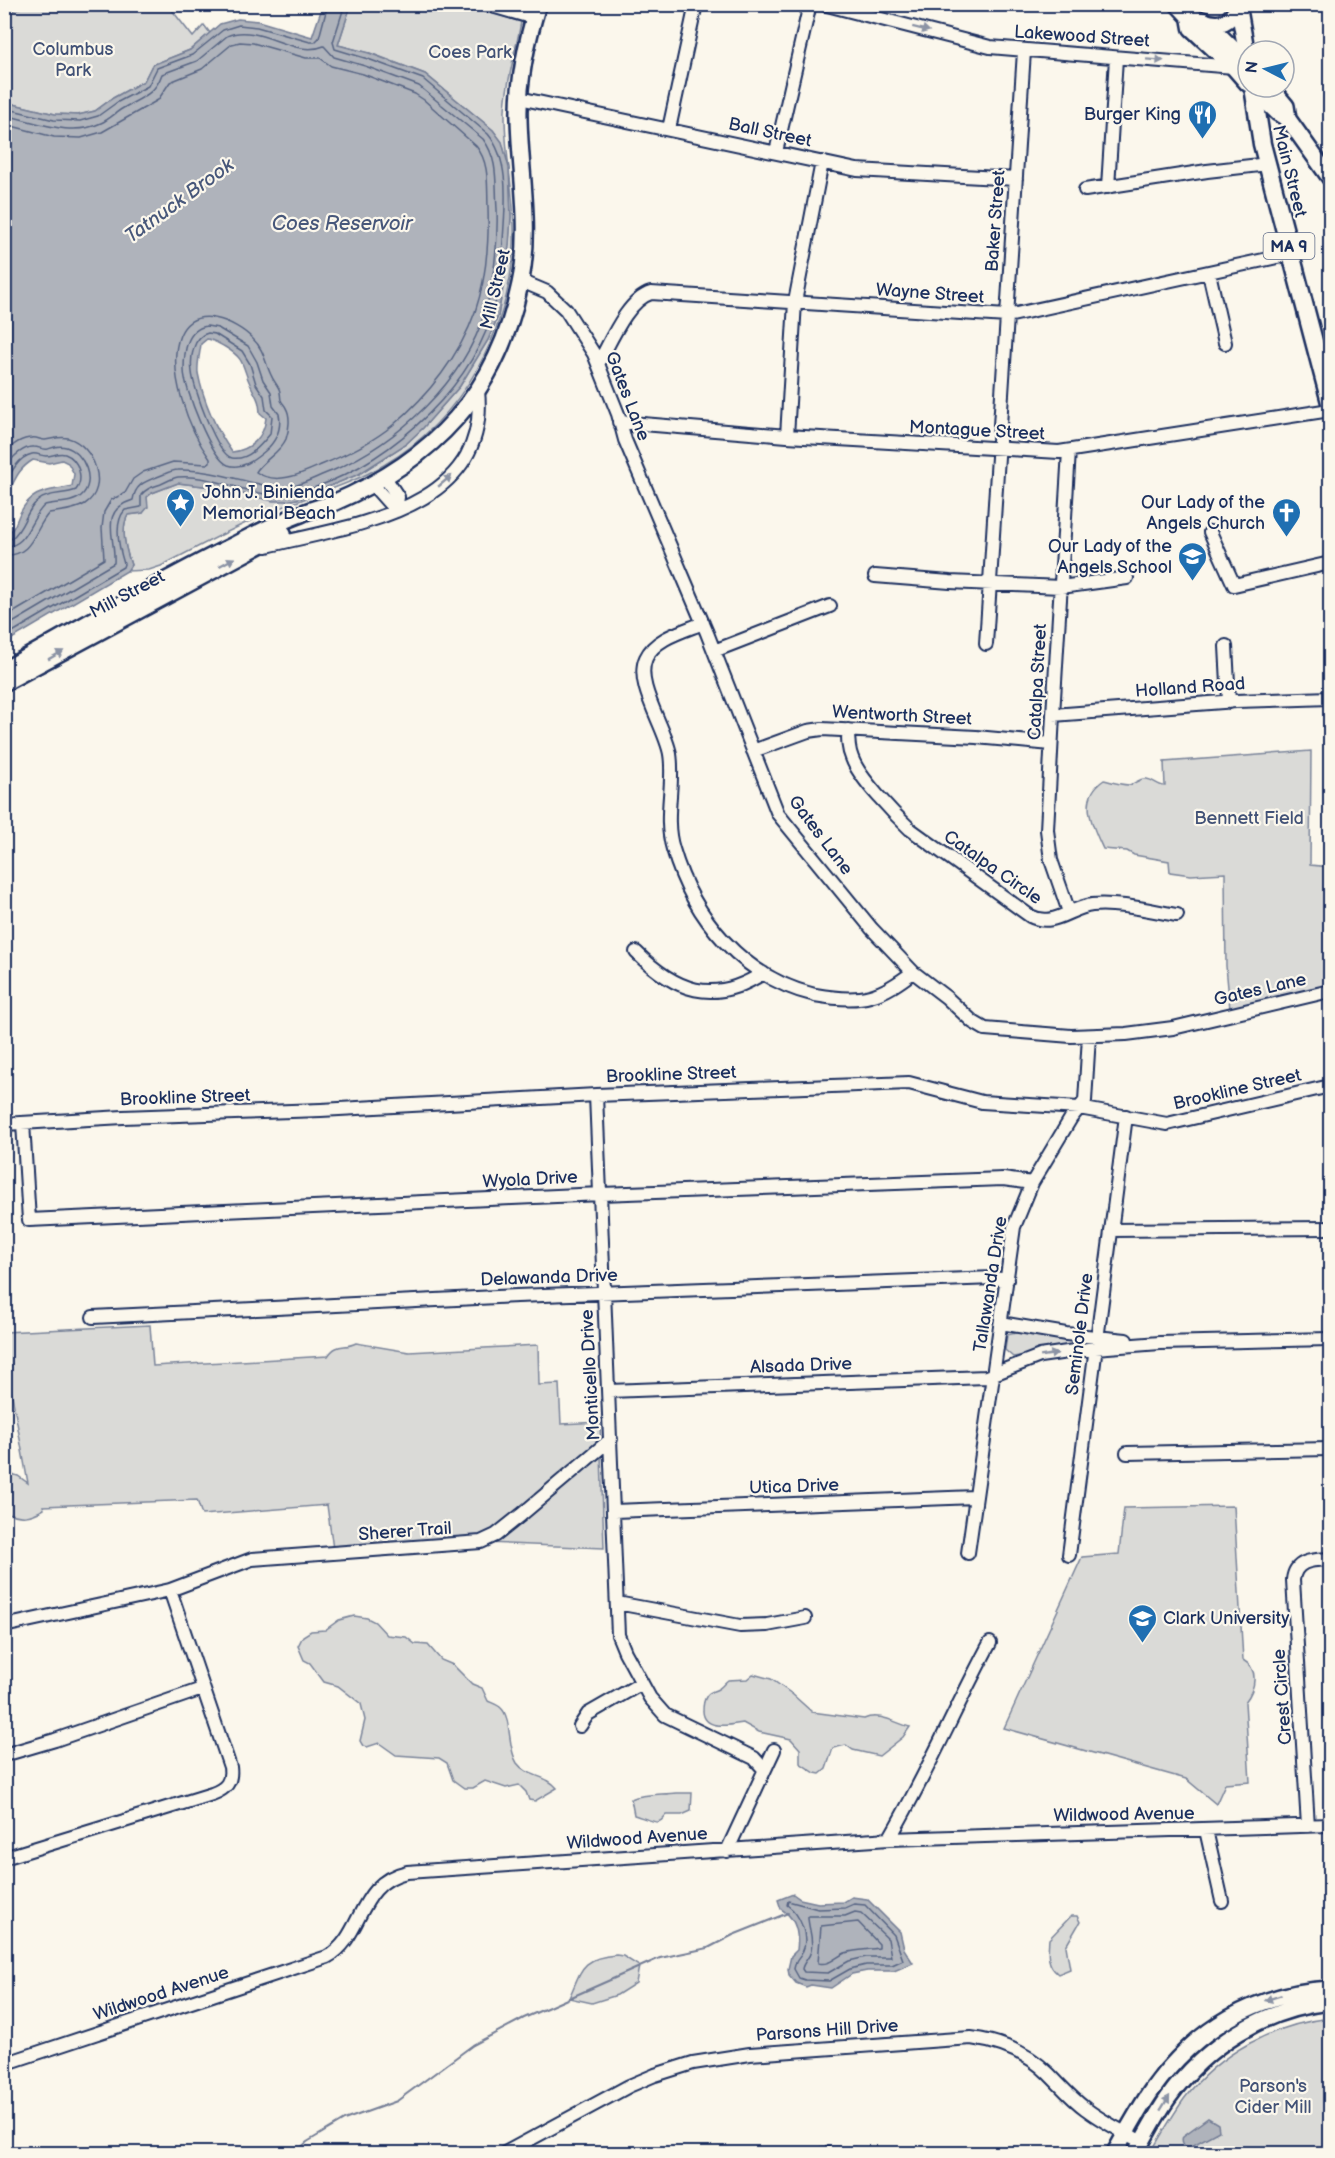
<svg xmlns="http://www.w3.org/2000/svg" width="1335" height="2158" font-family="'Balsamiq Sans',sans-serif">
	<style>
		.green { fill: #dadad7; stroke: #7a849a; stroke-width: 1.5 }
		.water { fill: #afb3bb; stroke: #747e96; stroke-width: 1.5; fill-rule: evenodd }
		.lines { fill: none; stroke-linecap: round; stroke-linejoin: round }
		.shore { stroke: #566483; stroke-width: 1.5 }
		.stream { stroke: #747e96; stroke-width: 2 }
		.minor-casing { stroke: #1b2f5e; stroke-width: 16 }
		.major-casing { stroke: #1b2f5e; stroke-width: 20 }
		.highway-casing { stroke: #1b2f5e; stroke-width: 21 }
		.minor { stroke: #fbf7ec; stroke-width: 12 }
		.major { stroke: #fbf7ec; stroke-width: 15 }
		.highway { stroke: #fbf7ec; stroke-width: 16 }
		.oneway { fill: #8b93a5 }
		.labels { text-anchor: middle; stroke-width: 4.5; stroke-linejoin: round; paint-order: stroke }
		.shield { fill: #fbf7ec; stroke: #5e6b89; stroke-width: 1.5 }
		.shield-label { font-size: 16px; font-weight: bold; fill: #1b2f5e }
		.street-label { font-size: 18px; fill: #1b2f5e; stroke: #fbf7ec }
		.park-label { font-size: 18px; fill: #415176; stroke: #fbf7ec }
		.poi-label { font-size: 18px; fill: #1b2f5e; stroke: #fbf7ec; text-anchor: end }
		.water-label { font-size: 20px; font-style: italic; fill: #47577a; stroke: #fbf7ec }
	</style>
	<rect width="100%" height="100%" fill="#fbf7ec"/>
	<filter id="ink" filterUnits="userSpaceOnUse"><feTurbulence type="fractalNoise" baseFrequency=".0167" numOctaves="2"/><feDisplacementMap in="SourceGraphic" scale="12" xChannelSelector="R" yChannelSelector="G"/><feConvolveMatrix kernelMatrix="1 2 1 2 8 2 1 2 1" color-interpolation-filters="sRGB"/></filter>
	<g filter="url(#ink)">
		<path class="green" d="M31 4 168 5 193 37 204 25 210 33 190 50 152 65 144 81 113 98 95 111 78 115 55 114 5 102 4 13Z
			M351 5H471L476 8 521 22C516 51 506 82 505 111 504 155 516 198 514 243 509 332 463 418 384 465 350 485 312 495 275 510 236 526 198 547 161 566L149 570 127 571 131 565C126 551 120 529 128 515L143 513 147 497 152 493 178 483 212 487 287 501 301 498 359 474 406 444 423 428 460 386 488 340 498 316 507 266 511 217 509 168 502 142 493 130 425 74 370 53 338 45Z
			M1311 751 1310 865 1330 867V986L1230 1009 1226 966 1225 873 1191 875 1170 872 1169 861 1134 855 1127 851 1103 849C1093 827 1077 798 1104 780 1111 782 1121 785 1129 785 1136 784 1140 777 1147 779 1154 780 1158 786 1165 786L1164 762Z
			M150 1325 153 1366 328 1356C337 1342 345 1349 356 1343L409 1352 538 1345 539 1385 559 1384 561 1424 600 1422 604 1548 439 1541 333 1549 327 1505 202 1515 197 1500 43 1506 44 1509C29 1518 21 1518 5 1512V1472L18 1476 28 1483 5 1357 4 1332Z
			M1020 1332 1080 1340 1084 1342 1080 1347 1013 1357 1005 1350 1007 1335Z
			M1234 1506 1243 1660C1259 1669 1256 1688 1245 1702L1250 1782 1225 1784 1216 1804 1186 1779 1004 1728 1082 1557 1119 1554 1124 1508Z
			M354 1616 367 1618 375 1622 387 1635 406 1637 415 1644 428 1645 441 1660 453 1665 472 1684 482 1688 488 1701C492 1703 498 1705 501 1708 512 1718 507 1748 517 1763 527 1777 547 1775 557 1788L535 1801 529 1800 526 1792 519 1785 506 1788 485 1781 473 1788H464L453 1780 447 1763 439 1758 396 1755 379 1743 367 1747 363 1746 360 1741 365 1720 361 1704 338 1686 324 1682 310 1663 304 1660 298 1646 303 1636 311 1631 325 1630 339 1620Z
			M753 1674 771 1679 792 1694 812 1712 864 1719C879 1712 895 1723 910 1727L903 1737 879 1756 853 1750 846 1745 833 1748 826 1769 820 1774 815 1773 800 1763V1749L791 1739 759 1732 743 1723C730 1725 704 1731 703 1711 703 1707 704 1700 706 1697 709 1691 713 1692 718 1689 721 1688 725 1682 728 1680L747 1679Z
			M677 1793H692L691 1811 682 1815H666C663 1818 662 1821 658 1822 656 1823 638 1816 634 1815L631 1799C645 1793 662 1795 677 1793Z
			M1071 1916H1077L1080 1922 1066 1946 1070 1969 1058 1974C1046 1965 1048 1952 1049 1939Z
			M616 1955 623 1956 639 1966 636 1983 617 1995 592 2003 569 1998C582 1969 581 1958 616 1955Z
			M1330 2018V2144L1325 2153 1150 2154C1161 2135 1172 2116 1184 2099 1218 2053 1275 2024 1330 2018Z"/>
		<path class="water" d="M323 5H351L338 45 369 53 425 74 493 130 502 142 509 168 511 217 509 246 498 316 488 340 460 386 423 428 406 444 359 474 301 498 287 501H273L212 487 178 483 152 493 147 497 148 507 143 513 128 515C120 529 126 551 131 565L127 571 5 643V531L9 533C16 527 16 521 20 513 33 488 49 492 72 486L74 474 68 463 62 460 49 463 33 460C15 471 15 483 5 498V102L55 114 78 115 95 111 113 98 144 81 152 65 190 50 220 24 238 19 258 21 312 37ZM207 339C214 340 219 344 225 347 247 360 241 366 251 386 257 399 259 398 260 413L266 418C264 437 251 450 232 452 216 430 203 400 198 373 197 364 200 353 201 344Z
			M793 1894 800 1899 818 1903 844 1902 852 1897 867 1899 900 1932 904 1949 913 1963 894 1971H867L852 1974 831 1988 811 1985 806 1987 796 1983 789 1975 788 1969 791 1956 797 1950C799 1934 796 1918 781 1909L778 1900Z
			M1208 2118 1218 2124 1219 2131 1188 2148C1183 2145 1181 2141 1183 2136Z"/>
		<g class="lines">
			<path class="shore" d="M4 108 54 120 80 121 98 116 116 103 148 86 157 68 192 55 223 30 239 25 257 27 310 42H315L319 38 328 4
				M4 115C36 121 70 138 101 123 110 119 117 111 125 107 143 97 155 94 162 74L197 61 227 36C259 22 294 59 324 46L334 57 365 66 419 86 483 139C499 160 495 184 497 209 498 242 494 280 485 312 464 382 397 443 332 471 318 476 304 484 290 487 278 489 265 485 254 483 230 477 203 469 178 470 171 470 163 475 157 477 143 482 135 486 133 500 98 511 116 537 114 563L4 628
				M4 124 54 137 81 138 102 132 158 100 170 82 202 69 232 44 240 42 253 43 306 58H320L331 66 363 74 415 94 424 100 476 146C490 163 487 186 488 207 489 240 486 280 475 312 460 355 428 396 393 425 371 443 346 455 321 465 301 474 276 486 256 472 263 460 280 453 286 439 289 430 291 416 286 408 285 405 282 403 281 400 280 396 281 391 278 387 276 383 273 380 271 375 265 363 264 349 253 339 236 321 194 303 180 335 166 371 189 430 210 459V462L207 464 173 462 143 472 133 479 125 493 111 500 104 512 102 528 104 559 4 618
				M207 326 218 328 248 346 257 362 263 380 271 392 273 406 279 414C282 429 276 441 265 451 255 459 243 470 228 465 211 458 184 388 184 370 184 353 186 329 207 326Z
				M208 333 215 334 242 351 250 364 256 384 264 396 266 410 272 416 270 434C261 445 248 461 232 458 217 455 193 387 192 372 190 358 193 336 208 333Z
				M4 454C11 446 21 438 32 438 36 437 41 440 45 440 53 439 60 436 68 438 94 445 110 488 85 504 74 511 60 511 49 513 34 529 33 557 4 555
				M4 468C11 459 22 446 34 447 39 447 43 450 48 449 54 447 59 445 66 447 84 452 97 482 81 496 72 504 56 502 45 505 29 518 28 548 4 546
				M4 486C10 474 18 457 32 454 37 453 41 456 46 456 53 456 58 452 65 454 79 459 84 479 76 490 65 495 49 492 39 500 25 510 25 528 11 539L4 538
				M4 637 123 567 124 564C119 548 113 523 125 510L141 507V495C147 488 152 487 161 484 166 482 172 478 178 477 216 473 261 504 298 493 380 469 465 398 492 315 501 287 502 255 504 225 506 196 508 158 488 134L423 79 368 59 335 49 333 42 345 4
				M788 1901 818 1909 845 1908 854 1904 865 1905 894 1935 903 1960 892 1965H866L850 1969 829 1981 805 1980 799 1978 794 1969C796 1958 799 1960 802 1953 810 1937 800 1914 787 1905Z
				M855 1912 861 1913 888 1939 891 1957H866L849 1961 828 1973 804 1972 802 1969C803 1962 809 1959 811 1951 814 1937 808 1929 808 1916H845Z
				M858 1922 879 1944V1948C868 1950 857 1949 845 1953 835 1957 829 1966 818 1963L821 1926Z"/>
			<path class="stream" d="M294 2154 307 2142 344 2120 397 2101 473 2045 524 2018 660 1958 708 1948 733 1935 788 1913"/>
			<defs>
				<path id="minor" d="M485 4 534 18
					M823 4 990 47 1234 67
					M519 98 857 170 1016 179
					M669 129 696 4
					M776 152 810 4
					M1108 187 1116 58
					M1085 190 1207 171 1268 164
					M1209 273 1225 343
					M521 281 547 292 566 310 594 354 618 414 625 440 707 633 778 814 872 929 913 972 947 998 973 1022 985 1029 1071 1036 1126 1034 1173 1028 1330 991
					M598 364C610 343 627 300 651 293L1007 316 1291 254
					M619 422 787 436 1059 452 1330 410
					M787 436 795 302 822 162
					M372 484 396 511 398 497 384 476
					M1210 532 1234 585 1330 563
					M267 546C352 525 491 510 478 391
					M875 576 950 582 1061 587 1127 578
					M703 623C684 631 655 638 646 658 634 684 665 726 670 754 675 785 663 817 673 849 693 918 743 978 815 995 832 998 853 1001 870 996 886 992 900 982 913 972
					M986 644 1024 51
					M1226 646 1229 702
					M714 651 830 606
					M1053 715 1236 701 1330 698
					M848 730C848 740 848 749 852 758 859 778 894 814 910 829L1030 916C1054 928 1069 908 1092 905 1115 902 1153 911 1177 915
					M753 751 808 731 822 729 976 737 1051 744
					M1069 912 1051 860 1047 830 1053 715 1069 451
					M636 952C675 991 713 1006 763 973
					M596 1095 618 1635 625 1652 650 1698 665 1715 754 1758 764 1769
					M23 1123 29 1220 601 1194 1003 1179 1032 1183
					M4 1124 123 1117 321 1110 596 1095 909 1083 982 1102 1079 1108 1167 1124 1330 1086
					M1111 1230 1330 1228
					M93 1317 517 1296 994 1278 1007 1280
					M1001 1323 1066 1334 1126 1340
					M609 1391 986 1377 1040 1356 1095 1348 1160 1343 1330 1339
					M1127 1453 1330 1449
					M614 1511 975 1497
					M968 1553 1014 1227 1032 1183 1071 1118 1085 1101 1089 1036
					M1069 1555 1126 1116
					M617 1603 740 1626 767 1625 805 1618
					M4 1626 170 1590 252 1559 481 1542 496 1535 521 1515 611 1439
					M580 1726 588 1714 642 1683
					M4 1755 55 1740 202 1689
					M1308 1826 1293 1580C1295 1559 1314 1560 1330 1559
					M1206 1830 1222 1901
					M889 1839C926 1776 955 1708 990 1643
					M727 1851 774 1750
					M4 1858 212 1794C226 1789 232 1782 230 1767L170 1590
					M4 2064 327 1957C364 1937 356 1883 407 1872L889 1839 1330 1825
					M503 2154 629 2086 655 2075 693 2063 750 2054 971 2038C1001 2042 1027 2052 1049 2074 1061 2086 1072 2099 1086 2109 1103 2122 1123 2132 1142 2142
					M823 2154H852"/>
				<path id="major" d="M1238 4 1248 61
					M1204 21C1221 27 1230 22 1238 7
					M1270 87 1286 106 1288 119
					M1253 89 1278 113 1288 119 1330 178
					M4 670C81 627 157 583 236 544 257 533 279 522 301 514 311 509 322 507 333 503 434 460 498 393 520 284 532 229 520 173 519 118 518 81 527 40 538 4
					M4 683 283 533
					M1114 2154C1126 2133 1138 2110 1152 2090 1195 2029 1256 1993 1330 1989
					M1135 2154C1146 2135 1156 2115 1168 2098 1206 2045 1265 2008 1330 2002"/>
				<path id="highway" d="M1178 4 1190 17 1204 21 1248 64
					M1190 17 1192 28 1234 67 1248 83
					M1253 87 1262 144 1330 402"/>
			</defs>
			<use href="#minor" class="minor-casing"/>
			<use href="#major" class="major-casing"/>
			<use href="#highway" class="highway-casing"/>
			<use href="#minor" class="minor"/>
			<use href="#major" class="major"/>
			<use href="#highway" class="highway"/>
		</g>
		<defs><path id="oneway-solid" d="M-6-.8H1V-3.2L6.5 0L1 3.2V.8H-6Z" transform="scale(1.5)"/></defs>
		<g class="oneway">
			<use href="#oneway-solid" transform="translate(921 29) rotate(14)"/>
			<use href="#oneway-solid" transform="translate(1155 60) rotate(4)"/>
			<use href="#oneway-solid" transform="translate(445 481) rotate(-40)"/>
			<use href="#oneway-solid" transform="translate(227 562) rotate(-28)"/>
			<use href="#oneway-solid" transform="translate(56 655) rotate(-29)"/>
			<use href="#oneway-solid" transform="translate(1049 1355) rotate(-9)"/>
			<use href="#oneway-solid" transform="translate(1273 1998) rotate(162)"/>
			<use href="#oneway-solid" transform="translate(1165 2103) rotate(-58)"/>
		</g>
	</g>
	<defs>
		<symbol id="restaurant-pin" viewBox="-11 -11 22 30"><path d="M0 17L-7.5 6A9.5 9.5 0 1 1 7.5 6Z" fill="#1f6fb2" stroke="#fbf7ec"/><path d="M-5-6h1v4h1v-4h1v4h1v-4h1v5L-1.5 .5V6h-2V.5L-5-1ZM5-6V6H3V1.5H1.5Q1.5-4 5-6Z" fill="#fff"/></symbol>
		<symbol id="sight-pin" viewBox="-11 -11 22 30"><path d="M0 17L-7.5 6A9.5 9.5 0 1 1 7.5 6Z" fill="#1f6fb2" stroke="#fbf7ec"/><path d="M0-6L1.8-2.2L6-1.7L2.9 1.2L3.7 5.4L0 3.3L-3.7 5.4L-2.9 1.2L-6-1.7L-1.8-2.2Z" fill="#fff"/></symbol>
		<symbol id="church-pin" viewBox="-11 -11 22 30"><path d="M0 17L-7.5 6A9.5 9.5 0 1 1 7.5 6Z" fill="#1f6fb2" stroke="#fbf7ec"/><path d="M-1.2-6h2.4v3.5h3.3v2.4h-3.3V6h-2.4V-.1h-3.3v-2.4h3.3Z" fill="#fff"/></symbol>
		<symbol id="school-pin" viewBox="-11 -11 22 30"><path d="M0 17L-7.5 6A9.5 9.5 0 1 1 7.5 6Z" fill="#1f6fb2" stroke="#fbf7ec"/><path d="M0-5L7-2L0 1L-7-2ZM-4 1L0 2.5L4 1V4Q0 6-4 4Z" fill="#fff"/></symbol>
		<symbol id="university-pin" viewBox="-11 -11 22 30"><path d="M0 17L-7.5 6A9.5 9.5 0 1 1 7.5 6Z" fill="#1f6fb2" stroke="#fbf7ec"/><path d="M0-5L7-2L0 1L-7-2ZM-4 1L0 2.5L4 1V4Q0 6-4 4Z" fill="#fff"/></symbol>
	</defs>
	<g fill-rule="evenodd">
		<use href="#restaurant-pin" x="1186" y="98" width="33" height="45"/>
		<use href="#sight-pin" x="164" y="486" width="33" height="45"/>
		<use href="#church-pin" x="1270" y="496" width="33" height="45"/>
		<use href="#school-pin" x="1176" y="540" width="33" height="45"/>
		<use href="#university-pin" x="1126" y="1602" width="33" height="45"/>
	</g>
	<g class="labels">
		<rect class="shield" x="1263.5" y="233" width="51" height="26" rx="4.5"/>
		<g class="shield-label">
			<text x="1289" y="252">MA 9</text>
		</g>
		<g class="street-label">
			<text transform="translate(1082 36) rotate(4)" y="6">Lakewood Street</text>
			<text transform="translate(770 132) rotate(12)" y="6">Ball Street</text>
			<text transform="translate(1290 171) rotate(76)" y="6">Main Street</text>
			<text transform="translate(995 221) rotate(-86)" y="6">Baker Street</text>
			<text transform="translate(495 289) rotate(-77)" y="6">Mill Street</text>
			<text transform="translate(930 293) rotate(4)" y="6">Wayne Street</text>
			<text transform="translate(628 396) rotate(69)" y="6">Gates Lane</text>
			<text transform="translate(977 430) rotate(3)" y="6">Montague Street</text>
			<text transform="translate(127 594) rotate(-28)" y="6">Mill Street</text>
			<text transform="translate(1037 682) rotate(-87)" y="6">Catalpa Street</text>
			<text transform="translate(1190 687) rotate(-4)" y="6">Holland Road</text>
			<text transform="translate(902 715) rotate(3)" y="6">Wentworth Street</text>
			<text transform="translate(821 835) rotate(53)" y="6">Gates Lane</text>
			<text transform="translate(993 867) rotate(35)" y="6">Catalpa Circle</text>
			<text transform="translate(1260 989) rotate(-13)" y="6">Gates Lane</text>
			<text transform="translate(671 1074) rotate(-2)" y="6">Brookline Street</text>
			<text transform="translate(1237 1089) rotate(-13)" y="6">Brookline Street</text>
			<text transform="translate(185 1097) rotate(-2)" y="6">Brookline Street</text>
			<text transform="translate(530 1179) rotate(-3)" y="6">Wyola Drive</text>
			<text transform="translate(549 1277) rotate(-2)" y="6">Delawanda Drive</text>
			<text transform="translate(990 1284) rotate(-81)" y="6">Tallawanda Drive</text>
			<text transform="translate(1079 1334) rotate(-83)" y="6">Seminole Drive</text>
			<text transform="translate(801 1365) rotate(-2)" y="6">Alsada Drive</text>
			<text transform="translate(590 1375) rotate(-93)" y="6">Monticello Drive</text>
			<text transform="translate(794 1486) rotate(-2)" y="6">Utica Drive</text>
			<text transform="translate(405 1531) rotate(-4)" y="6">Sherer Trail</text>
			<text transform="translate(1282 1697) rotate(-94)" y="6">Crest Circle</text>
			<text transform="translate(1124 1814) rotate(-1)" y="6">Wildwood Avenue</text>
			<text transform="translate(637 1838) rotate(-4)" y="6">Wildwood Avenue</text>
			<text transform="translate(161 1993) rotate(-18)" y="6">Wildwood Avenue</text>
			<text transform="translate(827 2030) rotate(-4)" y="6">Parsons Hill Drive</text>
		</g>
		<g class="park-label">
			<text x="73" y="55">Columbus<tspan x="73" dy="21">Park</tspan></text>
			<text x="470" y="58">Coes Park</text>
			<text x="1249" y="824">Bennett Field</text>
			<text x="1273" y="2092">Parson's<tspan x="1273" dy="21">Cider Mill</tspan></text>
		</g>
		<g class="poi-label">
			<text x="1181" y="120">Burger King</text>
			<text x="202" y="498" text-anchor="start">John J. Binienda<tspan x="202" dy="21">Memorial Beach</tspan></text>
			<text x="1265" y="508">Our Lady of the<tspan x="1265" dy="21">Angels Church</tspan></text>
			<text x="1172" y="552">Our Lady of the<tspan x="1172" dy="21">Angels School</tspan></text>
			<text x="1163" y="1624" text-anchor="start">Clark University</text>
		</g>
		<g class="water-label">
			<text transform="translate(179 200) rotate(-36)" y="7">Tatnuck Brook</text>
			<text x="342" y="230">Coes Reservoir</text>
		</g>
	</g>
	<rect width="1335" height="2158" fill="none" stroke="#fbf7ec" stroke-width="24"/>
	<rect x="12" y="12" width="1311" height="2134" fill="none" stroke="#1b2f5e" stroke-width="2" filter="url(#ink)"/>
	<g transform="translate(1266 69) rotate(277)"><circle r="28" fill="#fbf7ec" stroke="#a1a7b3" stroke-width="1.5"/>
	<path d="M0-4.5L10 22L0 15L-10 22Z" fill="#1f6fb2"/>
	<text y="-9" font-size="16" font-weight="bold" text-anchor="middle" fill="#1b2f5e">N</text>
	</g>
</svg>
